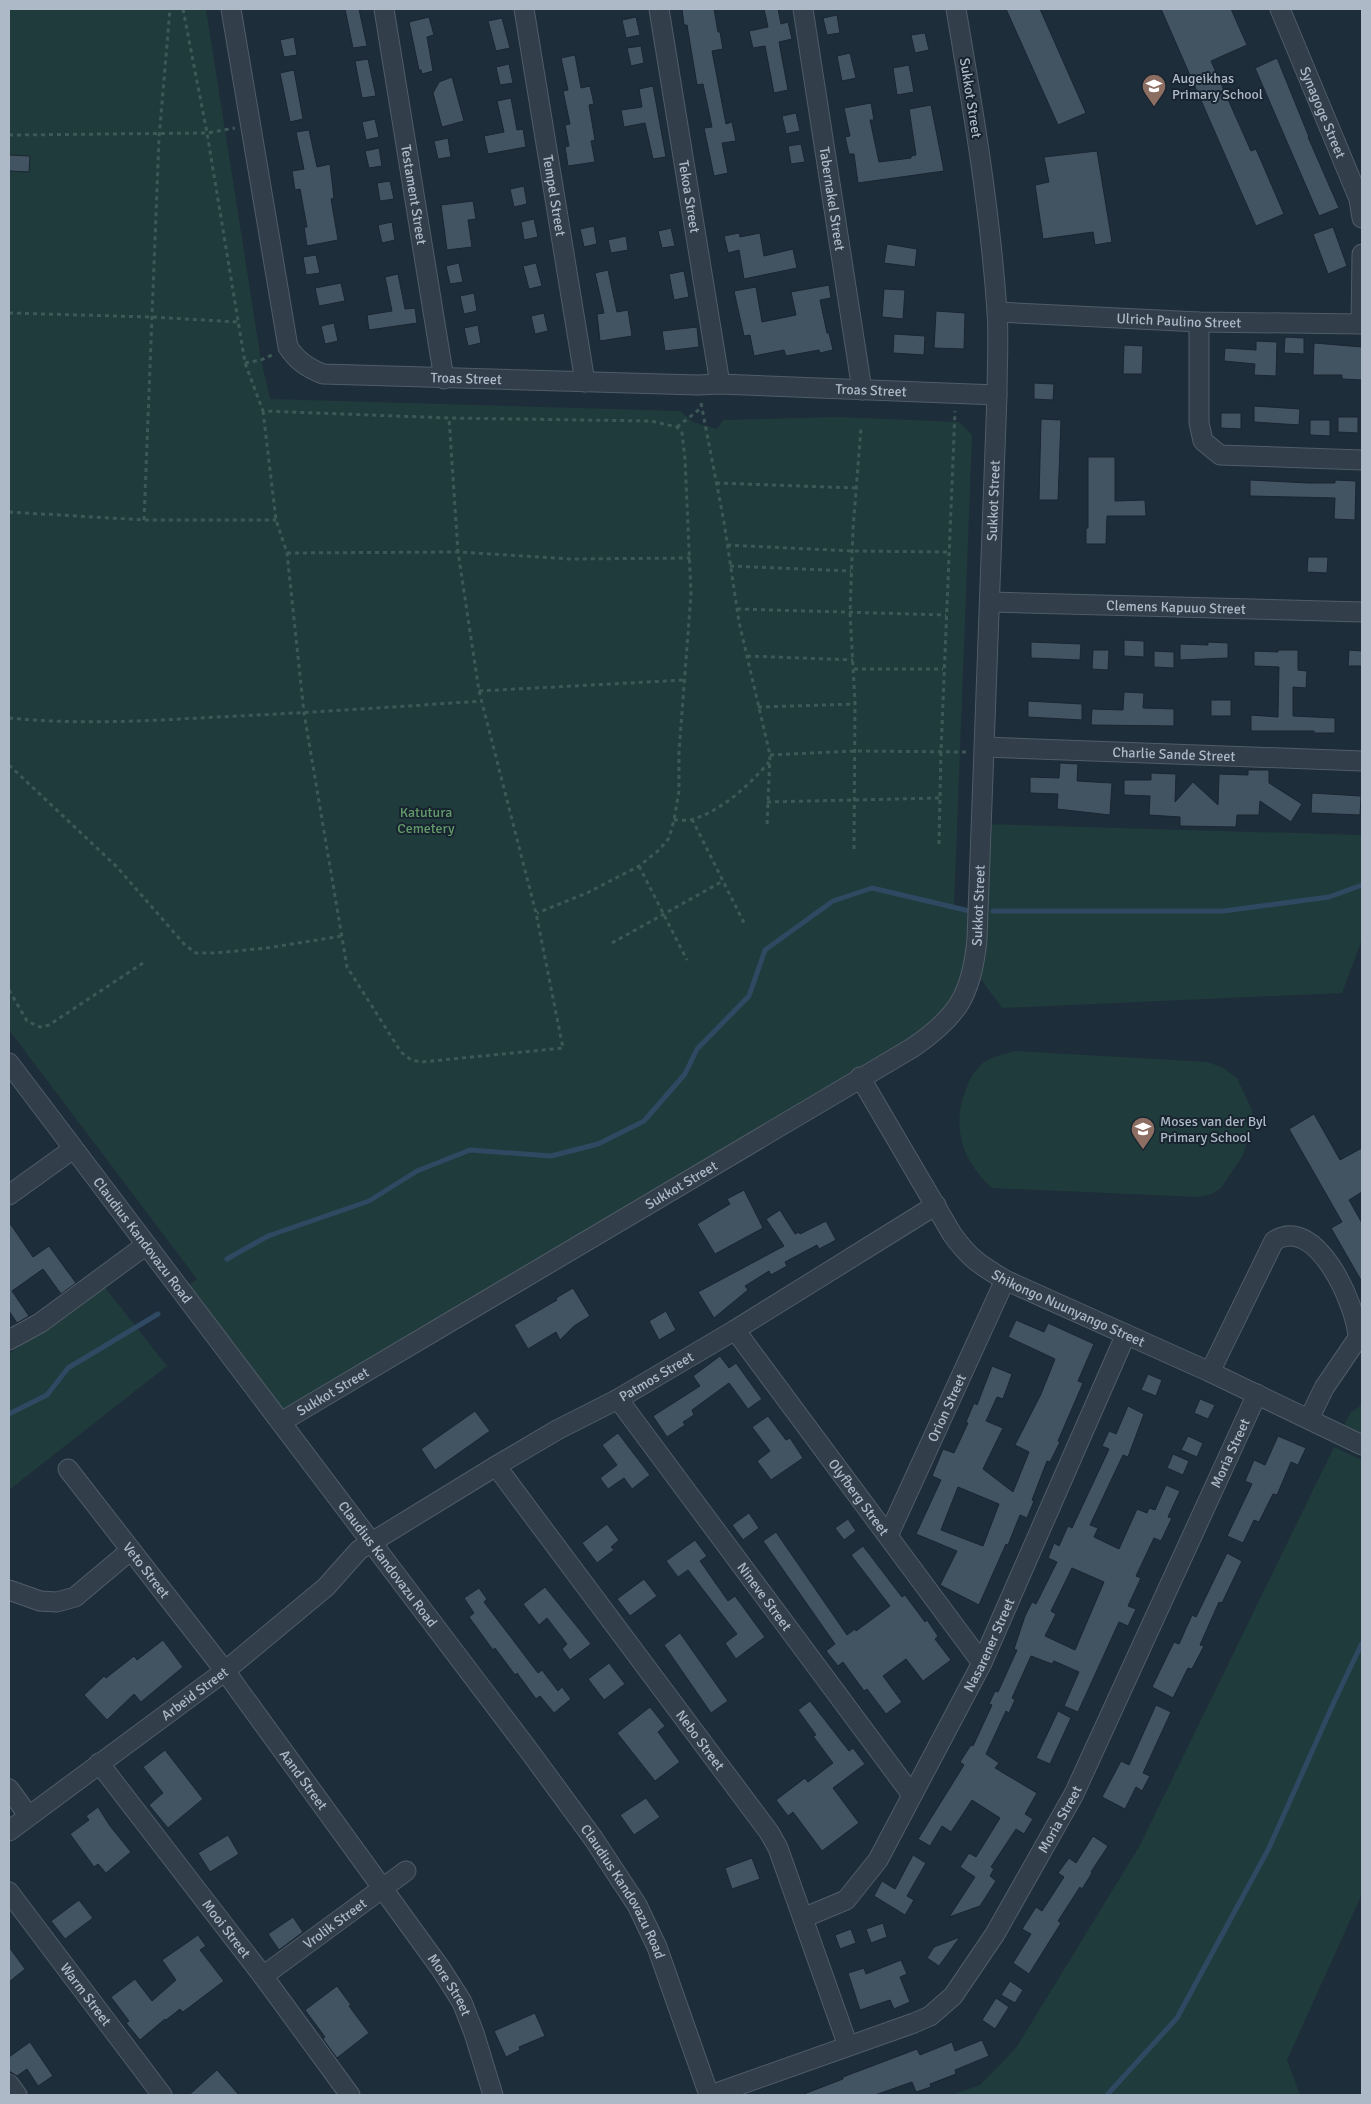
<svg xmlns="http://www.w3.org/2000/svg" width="1371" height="2104" font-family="Signika,sans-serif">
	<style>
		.green { fill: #203b3b }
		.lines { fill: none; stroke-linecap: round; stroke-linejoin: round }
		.stream { stroke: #2e4961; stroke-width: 5 }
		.building { fill: #425362; stroke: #1a2631; fill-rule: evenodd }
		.minor-casing { stroke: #505c68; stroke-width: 21 }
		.path { stroke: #3e5858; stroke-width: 3; stroke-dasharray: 4 4; stroke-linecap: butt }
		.minor { stroke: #323f4a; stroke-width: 19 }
		.labels { text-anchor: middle; stroke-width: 4; stroke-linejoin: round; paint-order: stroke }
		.poi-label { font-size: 14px; fill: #adb9c7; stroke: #18242f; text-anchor: start }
		.street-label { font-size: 14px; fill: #adb9c7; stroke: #18242f }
		.park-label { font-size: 14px; fill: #629a69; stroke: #18242f }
	</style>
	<rect width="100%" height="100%" fill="#1e2d3a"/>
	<path class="green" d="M9 9H206L261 360 270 399 680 411 693 422 717 429 723 420 838 417 959 422 972 435 954 907 974 912 982 824 1362 835V939L1342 993 1002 1008 974 970 949 1018 281 1422 181 1291 197 1279 9 1030Z
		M1015 1051 1208 1062 1223 1068 1237 1078 1252 1110 1253 1126 1242 1157 1221 1188 1212 1194 1198 1197 992 1188C964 1163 951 1128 965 1092 969 1081 974 1070 983 1063 992 1057 1005 1054 1015 1051Z
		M103 1285 167 1366 9 1490V1354Z
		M1362 1405V1446L1339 1436 1351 1412Z
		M1334 1447 1362 1460V1894L1287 2060 1300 2095H951L980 2085 1016 2048 1139 1847Z"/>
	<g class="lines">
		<path class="stream" d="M993 911H1224L1329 897 1362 885
			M227 1259 268 1236 369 1201 417 1171 470 1150 551 1156 598 1144 644 1121 685 1074 697 1049 749 996 765 950 833 901 872 888 974 912
			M9 1414 47 1395 68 1368 158 1314
			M1107 2095 1177 2018 1269 1848 1334 1702 1362 1643"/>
	</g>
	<path class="building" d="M345 9H359L367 46 353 48Z
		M682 9H714L718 32H720L723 49 712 51 726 124 732 122 736 141 722 143 728 173 714 176 704 128 712 127 703 84 697 85 687 25H684Z
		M764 9H778L781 24 788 22 792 39 779 42 788 90 774 93 765 46 753 48 749 31 768 27Z
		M1006 9H1040L1086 113 1058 125Z
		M1161 9H1231L1247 45 1211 61 1251 151 1256 149 1284 214 1256 226Z
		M837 15 840 33 827 35 823 18Z
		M429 17 434 35 427 37 433 71 422 74 421 70H419L409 22Z
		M636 17 640 35 626 38 622 20Z
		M502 18 510 48 496 51 488 21Z
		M925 33 929 50 915 53 911 35Z
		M294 37 297 55 284 57 280 40Z
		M641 46 644 63 631 66 627 48Z
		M850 53 856 78 842 81 837 56Z
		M575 55 581 88 590 86 594 104 589 105 595 140 591 141 595 162 568 166 565 147 569 146 565 125 570 124 563 91 568 90 561 58Z
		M1277 58 1309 137H1308L1339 208 1319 216 1255 68Z
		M368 59 376 96 362 98 355 61Z
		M509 64 513 83 500 85 496 67Z
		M909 65 914 92 897 95 893 68Z
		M294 70 303 119 290 122 280 73Z
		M452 77 464 121 442 127 433 93 439 82Z
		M653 86 666 157 653 159 645 123 624 127 621 110 642 107 639 89Z
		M511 98 517 130 523 129 526 147 488 154 484 136 504 132 497 101Z
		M871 103 874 120H870L879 162 911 158V156L916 155 909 109 931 105 944 171 858 183 854 154H849L845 137 850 136 844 108Z
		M796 113 800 131 786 134 782 116Z
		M375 119 379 137 366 140 362 122Z
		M309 130 317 167 330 164 334 198 331 199 338 240 307 246 304 227H307L300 189 295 190 292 171 304 169 296 132Z
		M448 138 451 157 438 159 434 141Z
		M801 144 805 162 791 164 788 146Z
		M379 148 382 166 369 168 365 151Z
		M1097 151 1112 242 1095 245 1093 232 1043 239 1035 185 1049 182 1044 157Z
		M9 155 30 156 29 172 9 171Z
		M390 181 394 199 380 201 377 183Z
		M524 186 527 204 514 207 510 189Z
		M473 201 476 219 468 220 472 247 447 250 441 205Z
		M534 219 538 237 524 240 521 222Z
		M392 222 395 240 382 243 378 225Z
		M594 226 597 244 584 247 580 229Z
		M1333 227 1347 266 1328 274 1313 234Z
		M671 228 675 246 662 248 658 231Z
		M739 233 740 237 760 233 764 256 793 249 797 268 744 279 739 250 728 253 724 236Z
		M626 236 628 250 611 253 608 240Z
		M887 244 917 249 915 267 884 263Z
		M316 255 320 273 306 275 303 257Z
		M459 263 463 282 450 284 446 266Z
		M536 263 542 286 529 289 523 266Z
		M608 270 617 312 628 310 632 336 600 341 597 314 604 313 595 273Z
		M684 271 689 297 674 300 669 274Z
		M398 274 405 309 415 308 417 323 369 330 367 315 392 311 385 277Z
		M341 283 345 301 319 306 315 288Z
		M829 285 831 298 820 300 827 333H829L833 350 820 353 819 350 786 356 784 350 754 356 750 335 744 336 734 291 756 287 762 322 796 315 791 292Z
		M884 289 905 290 903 319 882 317Z
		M474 293 477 311 464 314 460 296Z
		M936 311 965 313 964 349 934 348Z
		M544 313 548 331 535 334 531 316Z
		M334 323 338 341 325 344 321 326Z
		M478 325 481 343 468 346 464 328Z
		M697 327 699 347 665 351 662 331Z
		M894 334 925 336 924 355 893 353Z
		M1285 337 1304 338V354L1284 353Z
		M1256 341 1277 342 1276 376 1254 375 1255 364 1224 361 1225 348 1256 350Z
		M1314 343 1362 347V380L1342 379V375H1313Z
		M1124 345 1143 346 1142 374H1123Z
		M1034 383 1054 384 1053 400 1034 399Z
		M1254 406 1300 409 1299 425 1254 422Z
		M1221 413H1241V429L1221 428Z
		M1338 417H1358V433L1338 432Z
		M1041 419 1061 420 1058 500H1039Z
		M1310 420H1330V436L1310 435Z
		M1088 457H1115V501L1145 500 1146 516H1107L1106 544H1086V528H1088Z
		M1250 480 1308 483H1335V480L1356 481 1355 520 1334 519 1335 498 1250 496Z
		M1308 557H1328L1327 573 1307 572Z
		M1124 640 1144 641V657L1124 656Z
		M1031 642 1081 644 1080 660 1031 658Z
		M1208 642 1228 643V658L1180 660V644L1208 645Z
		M1093 650H1109L1108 670 1092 669Z
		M1278 650H1298V670L1307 671 1306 688 1293 687V716L1335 718V733H1314V731H1251V715L1278 717V711L1279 667 1254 666V651L1278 652Z
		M1349 650 1362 651V666H1348Z
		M1154 651 1174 652V668L1154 667Z
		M1124 692 1144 693 1143 708 1174 709V726L1091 725 1092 709 1123 710Z
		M1211 700H1231V716H1211Z
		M1028 701 1082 704V720L1028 717Z
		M1060 763 1078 764 1077 781 1112 783 1110 815 1057 809 1058 794 1030 793V777L1059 778Z
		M1248 770H1269V783L1302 804 1291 822 1260 801 1259 815H1237L1236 827 1180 826V817L1149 815 1150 796 1124 795V780H1151V773L1176 774 1175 802 1193 782 1218 805 1219 774 1248 775Z
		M1312 793 1361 796 1360 815 1311 813Z
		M1314 1114 1340 1160 1362 1148V1192L1349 1200 1362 1223V1282L1331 1228 1342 1222 1289 1129Z
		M744 1190 763 1228 715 1254 697 1224 730 1204 727 1199Z
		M780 1210 795 1234 799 1232 800 1234 826 1221 836 1240 819 1249 817 1245 785 1262 787 1266 771 1275 769 1271 745 1286 748 1290 714 1318 698 1292 784 1246 766 1219Z
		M9 1222 33 1257 49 1246 76 1283 61 1294 43 1269 12 1291 29 1316 17 1323 9 1311Z
		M573 1288 590 1316 574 1326 560 1340 556 1332 528 1349 514 1325 557 1300 556 1298Z
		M666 1311 676 1330 659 1340 649 1321Z
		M1016 1320 1044 1332 1048 1323 1094 1344 1078 1381 1083 1383 1058 1441 1060 1442 1050 1462 1047 1461 1032 1500 1034 1501 1027 1518 1020 1515 1008 1545 1006 1544 979 1605 940 1585 957 1551 916 1534 941 1480 932 1476 943 1449 954 1453 968 1423 966 1422 974 1403 977 1405 992 1366 1012 1374 1003 1399 997 1397 986 1421 1003 1428 983 1469 1013 1492 1029 1452 1015 1445 1041 1394 1055 1359 1008 1337ZM958 1487 999 1504 983 1546 941 1530Z
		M720 1356 729 1368 736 1363 762 1399 748 1409 729 1383 692 1410 694 1415 683 1422 685 1425 667 1437 653 1416 700 1386 693 1376Z
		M1148 1374 1162 1380 1156 1396 1141 1390Z
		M1200 1399 1215 1405 1208 1419 1194 1413Z
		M1128 1406 1144 1414 1128 1457 1123 1455 1090 1525 1098 1528 1094 1537 1119 1549 1137 1509 1147 1513 1149 1508 1155 1510 1166 1485 1180 1491 1168 1517 1172 1518 1161 1541 1154 1538 1136 1576 1141 1578 1128 1606 1136 1609 1128 1626 1119 1622 1078 1712 1064 1706 1079 1672 1054 1661 1052 1664 1031 1656 1012 1698 1015 1700 1009 1713 1006 1711 986 1754 999 1763 995 1768 1037 1793 1025 1814 1033 1819 1024 1834 1016 1829 991 1867 994 1869 990 1876 996 1881 980 1906 949 1917 975 1877 960 1867 969 1853 976 1857 1000 1818 972 1800 951 1832 942 1826 930 1846 918 1839 964 1765 960 1762 971 1745 973 1746 992 1705 989 1704 995 1691 998 1692 1017 1650 1014 1649 1025 1616 1032 1602 1036 1604 1057 1562 1048 1558 1054 1543 1059 1546 1068 1526 1072 1528 1109 1449 1102 1446 1109 1431 1116 1434ZM1072 1568 1104 1582 1075 1650 1045 1636 1056 1614 1051 1611Z
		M475 1411 490 1431 435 1470 421 1449Z
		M768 1416 786 1440 790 1438 803 1458 771 1480 757 1461 770 1451 752 1427Z
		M618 1433 650 1475 632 1489 624 1478 608 1489 600 1478 617 1465 602 1445Z
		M1188 1436 1203 1443 1197 1457 1181 1450Z
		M1278 1436 1306 1448 1298 1465 1291 1462 1277 1495 1273 1494 1259 1522 1254 1520 1243 1543 1227 1536 1252 1484 1245 1481 1254 1460 1265 1465Z
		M1173 1454 1189 1461 1183 1475 1167 1468Z
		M749 1513 759 1528 743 1540 732 1525Z
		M848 1519 856 1531 844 1540 835 1528Z
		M607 1524 619 1540 611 1547 614 1550 597 1563 582 1543Z
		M776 1532 847 1635 855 1629 856 1631 890 1606 851 1555 863 1546 902 1597 905 1595 925 1622 927 1620 938 1636 935 1639 951 1660 923 1681 906 1659 883 1676 902 1702 886 1714 867 1689 864 1691 843 1662 838 1666 826 1651 835 1644 763 1541Z
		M695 1540 707 1556 700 1561 728 1601 735 1596 765 1637 736 1659 725 1643 737 1634 688 1570 678 1577 666 1561Z
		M1227 1553 1242 1561 1222 1603 1219 1602 1200 1645 1204 1646 1192 1669 1188 1668 1173 1698 1152 1687 1174 1642 1179 1644 1192 1615 1196 1617Z
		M644 1579 657 1596 630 1616 617 1599Z
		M545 1587 591 1644 570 1660 562 1649 567 1644 547 1618 539 1625 523 1604Z
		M479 1588 487 1599 484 1602 538 1673 542 1670 558 1691 562 1687 571 1699 554 1713 540 1696 536 1699 517 1673 515 1675 495 1648 493 1650 469 1617 474 1613 464 1598Z
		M680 1633 728 1701 711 1713 664 1645Z
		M163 1640 183 1667 141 1702 134 1694 107 1720 84 1695 104 1676 106 1678 134 1656 137 1660Z
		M609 1663 625 1684 604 1700 588 1679Z
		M810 1701 849 1751 853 1748 865 1764 833 1788 859 1823 822 1851 793 1812 788 1816 776 1800 805 1778 808 1782 833 1763 813 1736 816 1735 798 1710Z
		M1156 1705 1171 1712 1143 1773 1150 1776 1142 1791 1136 1787 1125 1809 1102 1797 1121 1761 1129 1765Z
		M650 1707 665 1726 658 1732 680 1762 655 1781 617 1733Z
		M1058 1711 1071 1718 1050 1764 1036 1758Z
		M165 1750 203 1799 168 1828 149 1805 163 1793 143 1767Z
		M646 1798 660 1817 634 1835 620 1815Z
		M98 1807 110 1826 131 1852 106 1873 98 1864 94 1867 70 1834 89 1820 86 1816Z
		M228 1835 239 1854 210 1872 198 1853Z
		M1093 1836 1108 1846 1091 1872 1092 1873 1082 1889 1080 1887 1058 1921 1061 1923 1029 1974 1013 1963 1031 1934 1022 1929 1036 1907 1042 1911 1064 1877 1058 1873 1069 1858 1076 1863Z
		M913 1855 926 1863 907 1896 914 1900 905 1915 874 1896 882 1881 895 1889Z
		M752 1858 760 1879 732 1889 725 1868Z
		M79 1900 93 1918 65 1939 51 1921Z
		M293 1917 303 1932 279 1950 268 1934Z
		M883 1923 887 1937 871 1943 866 1929Z
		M851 1929 856 1943 840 1949 835 1935Z
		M198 1935 206 1946 200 1950 224 1981 183 2012 180 2009 166 2020 165 2019 140 2040 126 2023 129 2021 111 1997 135 1979 152 2001 176 1980 162 1960Z
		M960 1937 939 1966 927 1958 934 1947Z
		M9 1947 25 1969 9 1982Z
		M901 1960 907 1974 900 1977 910 2002 894 2009 890 2000 860 2010 848 1973 864 1968 866 1974Z
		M1010 1981 1023 1990 1015 2003 1001 1995Z
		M337 1986 351 2005 349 2006 369 2033 337 2058 323 2039 325 2037 305 2010Z
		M996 1998 1009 2007 995 2029 982 2020Z
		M535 2013 545 2036 519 2047 520 2050 506 2057 494 2031Z
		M982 2040 989 2056 955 2070 956 2074 930 2084 931 2087 916 2092 912 2082 875 2095H804V2094L843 2079V2077L917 2049 920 2055 952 2042 955 2051Z
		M30 2042 53 2076 38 2086 27 2069 17 2076 9 2071V2057Z
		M217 2070 239 2095H189Z"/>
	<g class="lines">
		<defs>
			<g id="minor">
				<path id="s1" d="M231 9 288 347C297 361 308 368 323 374L698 385 720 384 997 395"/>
				<path id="s2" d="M384 9 444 379"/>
				<path id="s3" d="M524 9 585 382"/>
				<path id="s4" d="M659 9 720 384"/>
				<path id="s5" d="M803 9 862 390"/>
				<path id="s6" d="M1280 9 1359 199 1362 218"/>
				<path id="s7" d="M997 312 1199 322 1362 324"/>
				<path d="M1199 322V423L1203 441 1220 455 1362 460"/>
				<path d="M1361 324 1362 254"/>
				<path id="s8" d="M990 602 1362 612"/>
				<path id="s9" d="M985 747 1362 761"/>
				<path id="s10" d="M9 1063 530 1752 593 1838 637 1905 657 1947 709 2095"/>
				<path id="s11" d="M860 1077 952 1234C969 1258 980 1265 1005 1280L1210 1372 1362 1445"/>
				<path d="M9 1195 73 1149"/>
				<path id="s12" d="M735 1330 982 1663"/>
				<path d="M9 1340 40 1323 146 1245"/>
				<path d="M1210 1372 1274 1241C1316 1213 1357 1306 1358 1338L1324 1388 1309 1419"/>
				<path id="s13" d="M618 1399 912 1795"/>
				<path id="s14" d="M281 1422 912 1048C958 1017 972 994 977 939L997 395C997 367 999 339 997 311 990 209 973 109 956 9"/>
				<path id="s15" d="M496 1466 769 1832 778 1848 848 2046"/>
				<path id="s16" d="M68 1469 225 1671 441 1969 462 2002 474 2033 493 2095"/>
				<path id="s17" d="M888 1536 1005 1280"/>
				<path d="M9 1590 40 1601 57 1602 75 1597 131 1550"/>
				<path id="s18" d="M99 1763 263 1976 350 2095"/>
				<path d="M9 1789 28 1815"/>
				<path id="s19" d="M9 1831 225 1671 326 1587 359 1550 496 1466 557 1430 618 1399 735 1330 936 1205"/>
				<path id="s20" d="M9 1892 162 2095"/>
				<path id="s21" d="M803 1918 846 1900 878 1860 982 1663 1126 1334"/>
				<path id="s22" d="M263 1976 406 1871"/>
				<path d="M9 2084 17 2095"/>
				<path id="s23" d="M711 2095 914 2023 930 2016 953 1996 995 1934 1074 1794 1257 1394"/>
			</g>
		</defs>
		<use href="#minor" class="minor-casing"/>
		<path class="path" d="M183 9 207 133 245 363 263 411 449 418 651 421 677 427 682 433 685 459 691 594 679 752V791L674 820 669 838 659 850 639 866 587 893 537 913
			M9 135 207 133 235 128
			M9 313 151 317 238 322
			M245 363 261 360 274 354
			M701 403 724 522 739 622 770 755 767 827
			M263 411 276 520 287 553 304 713 347 967 401 1052 411 1060 422 1062 563 1048 536 913 479 691 458 552 449 418
			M677 427 701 408
			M716 483 856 488
			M9 512 144 520H276
			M144 520 159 138 170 9
			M727 545 852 551 949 552
			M287 553 458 552 569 559 690 558
			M730 566 851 571
			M737 609 946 615
			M747 656 853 660
			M854 669H943
			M479 691 685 680
			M758 707 855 704
			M9 718C78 725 147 721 217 717 305 713 393 707 482 701
			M770 755 855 751 967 752
			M9 765 117 867 185 945 196 953H215L267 948 342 936
			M767 802 940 798
			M692 819 744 923
			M674 820C680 820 688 821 694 819 724 809 749 785 769 762
			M939 844 941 751 955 411
			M854 849 855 702 850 613 853 529 861 428
			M639 866 687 960
			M612 943 723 881
			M9 990 27 1021 40 1027 49 1025 143 963"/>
		<use href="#minor" class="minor"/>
	</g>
	<defs>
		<symbol id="school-pin" viewBox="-11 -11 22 30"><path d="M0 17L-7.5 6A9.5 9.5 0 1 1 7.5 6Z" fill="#8d6e63" stroke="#18242f"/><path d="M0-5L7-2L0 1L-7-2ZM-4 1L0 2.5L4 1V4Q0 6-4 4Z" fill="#fff"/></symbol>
	</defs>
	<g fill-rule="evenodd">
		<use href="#school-pin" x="1140" y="72" width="28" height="38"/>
		<use href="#school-pin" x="1129" y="1115" width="28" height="38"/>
	</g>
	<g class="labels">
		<g class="poi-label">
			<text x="1172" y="83">Augeikhas<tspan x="1172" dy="16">Primary School</tspan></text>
			<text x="1160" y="1126">Moses van der Byl<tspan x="1160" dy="16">Primary School</tspan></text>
		</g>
		<g class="street-label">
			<text transform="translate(971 98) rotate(81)" y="5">Sukkot Street</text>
			<text dy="5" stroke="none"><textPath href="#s6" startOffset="112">Synagoge Street</textPath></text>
			<text dy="5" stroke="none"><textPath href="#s2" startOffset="188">Testament Street</textPath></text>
			<text dy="5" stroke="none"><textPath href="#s3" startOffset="189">Tempel Street</textPath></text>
			<text dy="5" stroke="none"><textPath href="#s4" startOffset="190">Tekoa Street</textPath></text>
			<text dy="5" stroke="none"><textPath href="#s5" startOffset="192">Tabernakel Street</textPath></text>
			<text dy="5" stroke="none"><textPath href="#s7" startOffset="182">Ulrich Paulino Street</textPath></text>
			<text dy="5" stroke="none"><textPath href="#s1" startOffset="531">Troas Street</textPath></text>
			<text dy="5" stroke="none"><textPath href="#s1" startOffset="936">Troas Street</textPath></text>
			<text dy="5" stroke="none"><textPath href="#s14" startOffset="1305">Sukkot Street</textPath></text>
			<text dy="5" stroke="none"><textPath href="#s8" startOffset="186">Clemens Kapuuo Street</textPath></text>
			<text dy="5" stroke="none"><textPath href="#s9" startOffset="189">Charlie Sande Street</textPath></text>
			<text dy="5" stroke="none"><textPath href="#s14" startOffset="900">Sukkot Street</textPath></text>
			<text dy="5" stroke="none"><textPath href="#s14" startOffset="465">Sukkot Street</textPath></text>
			<text dy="5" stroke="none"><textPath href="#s10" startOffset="222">Claudius Kandovazu Road</textPath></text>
			<text dy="5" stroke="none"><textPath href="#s11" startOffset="322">Shikongo Nuunyango Street</textPath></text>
			<text dy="5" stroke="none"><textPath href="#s19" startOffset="794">Patmos Street</textPath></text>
			<text dy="5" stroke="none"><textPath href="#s14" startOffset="60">Sukkot Street</textPath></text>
			<text dy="5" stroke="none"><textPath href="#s17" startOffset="141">Orion Street</textPath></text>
			<text dy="5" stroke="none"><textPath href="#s23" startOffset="874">Moria Street</textPath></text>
			<text dy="5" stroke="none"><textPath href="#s12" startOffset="208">Olyfberg Street</textPath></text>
			<text dy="5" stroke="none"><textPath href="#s10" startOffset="628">Claudius Kandovazu Road</textPath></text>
			<text dy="5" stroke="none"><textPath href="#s16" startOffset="128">Veto Street</textPath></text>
			<text dy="5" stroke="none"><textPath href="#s13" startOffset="246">Nineve Street</textPath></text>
			<text dy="5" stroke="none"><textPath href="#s21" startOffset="340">Nasarener Street</textPath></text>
			<text dy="5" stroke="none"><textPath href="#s19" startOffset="231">Arbeid Street</textPath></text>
			<text dy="5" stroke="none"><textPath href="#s15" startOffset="342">Nebo Street</textPath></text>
			<text dy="5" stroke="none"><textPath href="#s16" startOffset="390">Aand Street</textPath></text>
			<text dy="5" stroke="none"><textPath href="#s23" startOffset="470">Moria Street</textPath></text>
			<text dy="5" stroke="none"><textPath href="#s10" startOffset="1032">Claudius Kandovazu Road</textPath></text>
			<text dy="5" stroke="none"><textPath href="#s22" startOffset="89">Vrolik Street</textPath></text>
			<text dy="5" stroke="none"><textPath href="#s18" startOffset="209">Mooi Street</textPath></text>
			<text dy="5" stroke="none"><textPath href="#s16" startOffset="642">More Street</textPath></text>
			<text dy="5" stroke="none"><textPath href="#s20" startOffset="128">Warm Street</textPath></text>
		</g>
		<g class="park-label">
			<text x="426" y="817">Katutura<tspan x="426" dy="16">Cemetery</tspan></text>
		</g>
	</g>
	<rect width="1371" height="2104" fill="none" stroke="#adb9c7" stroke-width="20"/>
</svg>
